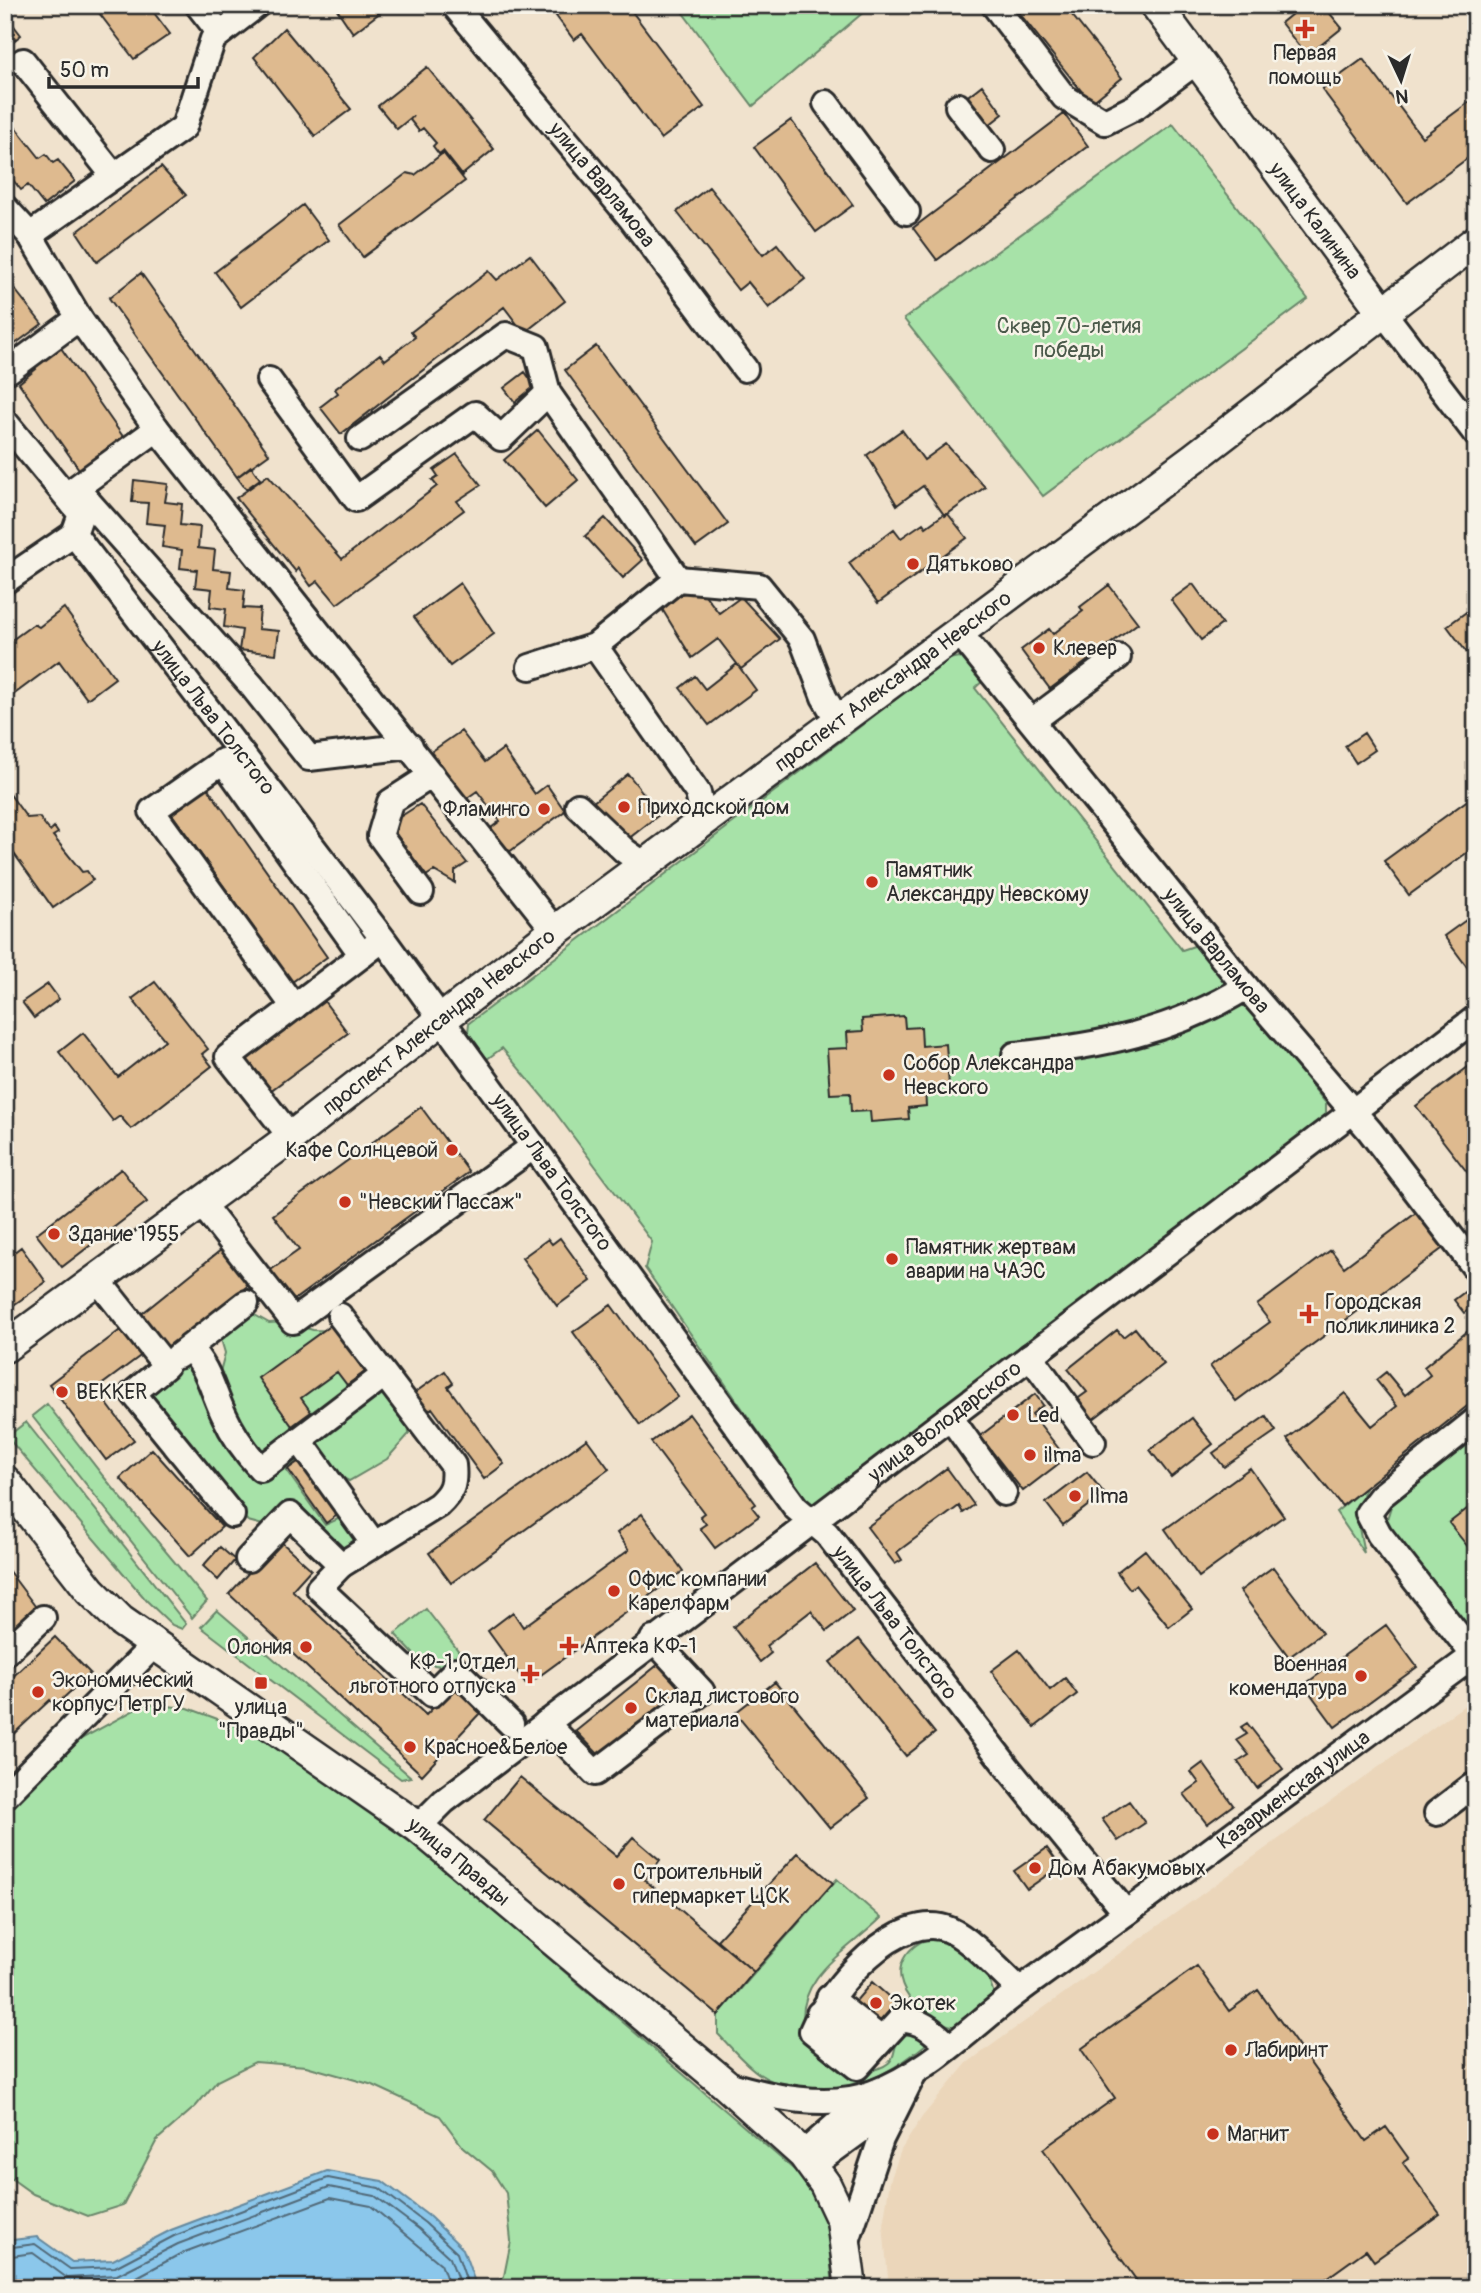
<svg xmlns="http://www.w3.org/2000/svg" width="1481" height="2293" font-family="Pangolin,sans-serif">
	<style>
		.built { fill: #ebd6ba }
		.green { fill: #a7e2a8; stroke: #69866a; stroke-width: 2 }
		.water { fill: #8bc7eb; stroke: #65899e; stroke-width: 2 }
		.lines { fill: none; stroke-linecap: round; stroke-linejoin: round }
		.shore { stroke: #516978; stroke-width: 2 }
		.building { fill: #deba8f; stroke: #2b2b2b; stroke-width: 2 }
		.minor-casing { stroke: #2b2b2b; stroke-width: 30 }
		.major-casing { stroke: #2b2b2b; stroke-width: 35 }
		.minor { stroke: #f7f3e8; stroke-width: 24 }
		.major { stroke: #f7f3e8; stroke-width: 30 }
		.poi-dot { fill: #c8321e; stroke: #f7f3e8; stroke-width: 2.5 }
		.labels { text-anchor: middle; stroke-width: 5; stroke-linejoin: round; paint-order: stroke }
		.poi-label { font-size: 21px; fill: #2b2b2b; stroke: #f7f3e8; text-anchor: start }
		.street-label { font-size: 21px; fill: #2b2b2b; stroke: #f7f3e8 }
		.park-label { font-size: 21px; fill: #4a594a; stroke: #f7f3e8 }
	</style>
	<rect width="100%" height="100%" fill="#f0e2cd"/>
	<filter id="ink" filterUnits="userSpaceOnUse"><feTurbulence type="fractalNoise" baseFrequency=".0143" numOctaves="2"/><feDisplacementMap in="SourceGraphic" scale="14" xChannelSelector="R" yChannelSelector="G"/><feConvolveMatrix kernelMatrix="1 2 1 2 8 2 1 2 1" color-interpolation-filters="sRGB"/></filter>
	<g filter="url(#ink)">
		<path class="built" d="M1476 1697V2288H889L883 2225 890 2181 901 2150 922 2117 967 2063Z"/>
		<path class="green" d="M677 5H872L753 106Z
			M1173 124 1308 299 1043 496 904 319Z
			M959 657 969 659 986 678 975 688 1182 950 1197 945 1326 1103V1115L816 1505 807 1502 645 1268 652 1242 552 1108 502 1048 487 1059 468 1032 469 1023 949 659Z
			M253 1314 269 1323 285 1322 313 1330 343 1331 408 1414 409 1434 387 1459 349 1481 302 1457 286 1470 325 1525 340 1518 361 1543 344 1557 294 1511 270 1527 248 1521 230 1505 150 1404 154 1387 188 1358 202 1378 220 1372 225 1353 220 1336Z
			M47 1404 103 1476 207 1601 192 1618 32 1416Z
			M26 1422 186 1624 182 1629 172 1625 147 1601 7 1437Z
			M1476 1433V1638L1472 1640 1392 1539 1387 1519 1393 1500Z
			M1365 1488 1357 1518 1364 1553 1336 1512Z
			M426 1609 460 1653 440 1666 422 1663 395 1634Z
			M217 1610 411 1777 401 1779 393 1773 201 1627Z
			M145 1704 188 1708 247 1730 285 1750 437 1862 799 2174 821 2203 828 2232 833 2288H493L504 2276 511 2241 506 2193 492 2171 463 2147 440 2116 373 2085 306 2066 255 2062 217 2081 196 2106 157 2140 123 2205 88 2216 33 2194 5 2174V1810L70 1745Z
			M837 1879 881 1918C849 1950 795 1976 804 2029L862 2073C908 2063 885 2053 904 2029L924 2038 925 2045C890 2074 859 2090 813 2088 795 2088 776 2085 761 2075 745 2065 731 2047 718 2034V2015Z
			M939 1937C962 1951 990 1968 994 1996L959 2027C929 2025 884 1987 906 1955 915 1943 925 1938 939 1937Z"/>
		<path class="water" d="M327 2171 382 2181 430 2217 463 2249 477 2288H5V2241L37 2237 72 2262 113 2260 171 2230Z"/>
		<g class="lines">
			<path class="shore" d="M5 2248 35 2244 70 2269 115 2267 174 2236 328 2178 379 2188 425 2223 457 2253 469 2288
				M5 2257 33 2253 67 2278 117 2275 178 2244 329 2187 375 2196 419 2229 450 2258 461 2288
				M89 2288 122 2285 182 2253 330 2198 371 2206 441 2264 450 2288"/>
		</g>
		<path class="building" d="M93 5H148L170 34 134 59Z
			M334 5H390L353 33Z
			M571 5H627L704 107 661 139 582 34 574 40 556 16Z
			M1013 5H1064L1122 78 1091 103Z
			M1303 5H1323L1342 28 1307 56 1281 23Z
			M5 14 21 35 5 48Z
			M284 28 351 109 315 136 254 57Z
			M1363 59 1422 137 1476 97V152L1407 203 1322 89Z
			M427 67 494 149 462 175 443 151 439 154 433 146 436 143 423 128 419 131 410 120 413 116 397 129 378 106Z
			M982 85 1003 114 985 128 964 99Z
			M5 114 40 158 46 154 53 163 58 160 75 181 44 205 28 185 21 190 5 170Z
			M1064 114 1088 146 937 260 913 228Z
			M791 120 853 205 816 232 754 147Z
			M443 153 465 181 363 257 339 225 407 173 415 175Z
			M161 167 186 195 97 262 77 232Z
			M709 187 763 255 777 244 805 279 769 308 748 282 738 290 677 212Z
			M303 205 329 240 241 307 215 272Z
			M530 255 565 301 524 333 504 307 341 434 320 407 338 393 335 389 380 354 385 360 415 337 411 332 489 271 497 280Z
			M141 273 269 454 237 477 109 298Z
			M13 287 42 324 11 347 5 340V293Z
			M596 346 728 524 696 547 565 370Z
			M61 348 124 438 81 472 19 383 36 369 32 363 46 353 49 356Z
			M525 372 535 386 515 402 504 388Z
			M538 430 578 480 545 508 504 460Z
			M902 430 924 460 946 444 985 487 945 516 923 486 897 505 867 455Z
			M457 454 481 485 457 501 464 510 337 604 318 581 311 586 298 568 296 572 236 498 268 475 342 559 437 486 432 480 438 476 434 470Z
			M251 466 260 479 246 489 237 477Z
			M134 480 168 484 165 502 182 504 180 525 200 527 198 548 215 550 213 569 231 571 229 588 245 590 243 608 260 609 258 629 279 631 276 654 239 650 242 630 224 627 226 609 210 607 212 589 195 587 197 570 180 568 182 550 162 547 165 525 146 523 148 503 132 502Z
			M944 514H948L967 538 878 603 849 563 894 529 901 538 923 523 926 527Z
			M605 518 643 560 623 578 585 536Z
			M460 583 494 634 450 666 414 617Z
			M696 583 719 613 741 597 780 639 741 669 718 639 692 658 662 609Z
			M1193 584 1222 624 1201 640 1171 600Z
			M1109 585 1138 623 1050 689 1021 650 1049 629 1053 634 1083 611 1080 607Z
			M1476 605V665L1447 626Z
			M64 608 115 678 87 699 59 661 5 701V645L34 624 39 627Z
			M737 664 756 690 709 725 680 688 695 676 705 689Z
			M461 731 485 762 503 749 535 794 547 785 565 811 509 852 491 828 500 821 477 791 460 803 425 756Z
			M1364 733 1375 750 1356 763 1345 746Z
			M628 774 660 814 628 839 613 821 606 826 592 803Z
			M207 787 327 957 292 982 172 814Z
			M9 793 27 818 39 817 50 831 54 827 58 833 53 836 82 872 87 871 93 880 53 908 5 841V796Z
			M1476 794V846L1409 895 1384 861Z
			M420 804 467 863 455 871V883L434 871 426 876 389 824Z
			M1466 920 1476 932 1473 975 1444 936Z
			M155 982 208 1049 202 1054 212 1066 131 1129 120 1116 113 1121 59 1052 83 1033 118 1077 165 1040 132 999Z
			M48 984 59 999 34 1018 22 1002Z
			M324 1001 348 1033 266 1094 242 1062Z
			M904 1016 905 1028 921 1027 922 1046 946 1044 949 1086 925 1088 926 1106 908 1108 909 1119 871 1122 870 1111 851 1112 850 1093 830 1094 827 1049 848 1048 847 1032 863 1031 862 1019Z
			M1476 1061V1121L1471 1124 1476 1130 1474 1181 1416 1106Z
			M421 1107 469 1172 291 1302 268 1272 299 1250 273 1215Z
			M121 1169 147 1202 62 1267 36 1234Z
			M1420 1210 1446 1246 1236 1401 1210 1366 1270 1322 1257 1305 1331 1250 1344 1267Z
			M560 1238 591 1281 557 1306 522 1258 548 1239 552 1244Z
			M227 1245 255 1280 166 1350 139 1316Z
			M21 1247 46 1282 5 1311V1259Z
			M1475 1284 1476 1305 1464 1313 1454 1300Z
			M611 1305 678 1397 640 1425 573 1332Z
			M127 1325 147 1351 96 1389 134 1440 106 1460 49 1384Z
			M331 1325 365 1372 347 1385 337 1372 301 1398 311 1412 292 1426 258 1378Z
			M1135 1328 1164 1364 1092 1420 1076 1400 1087 1392 1068 1369 1117 1330 1123 1337Z
			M1468 1331 1476 1340V1399L1342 1506 1287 1439 1345 1393 1372 1426 1397 1406 1376 1380 1386 1372 1405 1395 1430 1375 1424 1367Z
			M445 1371 453 1383 448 1387 504 1464 484 1479 432 1408 427 1412 413 1394Z
			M1035 1394 1043 1405 1032 1414 1066 1458 1023 1491 980 1436Z
			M689 1414 756 1504 752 1507 759 1516 715 1548 700 1528 706 1524 700 1516 704 1513 651 1442Z
			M1266 1416 1276 1431 1224 1467 1213 1453Z
			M1192 1418 1213 1444 1171 1477 1150 1450Z
			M587 1439 609 1469 451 1583 429 1553Z
			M152 1449 222 1527 190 1556 120 1478Z
			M305 1457 343 1511 326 1523 288 1469Z
			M947 1468 974 1505 963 1513 959 1506 897 1552 902 1560 895 1564 867 1527Z
			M1250 1468 1284 1516 1199 1577 1165 1529Z
			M1087 1472 1104 1493 1063 1525 1046 1503Z
			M1476 1502V1557L1449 1523Z
			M642 1514 683 1571 527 1685 488 1631 513 1612 523 1627 629 1550 617 1533Z
			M279 1540 311 1569 292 1590 426 1715 453 1687 481 1712 422 1775 229 1594Z
			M220 1547 235 1560 218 1580 203 1566Z
			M1145 1550 1192 1609 1169 1627 1135 1585 1130 1589 1117 1572Z
			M815 1563 853 1611 827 1631 811 1611 766 1646 771 1653 760 1662 733 1627Z
			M5 1566 41 1614 9 1639 5 1635Z
			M1273 1567 1322 1633 1289 1657 1240 1591Z
			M1386 1625 1417 1667 1335 1727 1304 1685Z
			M55 1637 90 1673 55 1706 50 1700 5 1742V1684Z
			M859 1639 935 1733 906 1756 830 1662Z
			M1019 1650 1050 1690 1065 1678 1077 1694 1035 1727 991 1671Z
			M665 1659 687 1685 599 1755 576 1731Z
			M775 1682 869 1798 830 1828 735 1713Z
			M1247 1723 1283 1769 1257 1788 1238 1762 1249 1755 1237 1740 1247 1734 1241 1727Z
			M1203 1763 1233 1805 1207 1824 1184 1794 1199 1783 1191 1772Z
			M520 1777 616 1856 633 1837 647 1849 660 1860 645 1880 754 1972 718 2015 484 1820Z
			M1129 1801 1145 1823 1118 1841 1102 1819Z
			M1047 1848 1060 1866 1027 1889 1014 1871Z
			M798 1853 833 1883 754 1972 717 1940Z
			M1197 1966 1229 2011 1258 1990 1366 2141 1386 2127 1409 2159 1403 2163 1440 2214 1374 2261 1366 2250 1313 2288H1142L1043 2149 1115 2098 1081 2049Z
			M872 1982 896 2003 879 2023 855 2002Z"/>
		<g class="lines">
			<defs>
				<g id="minor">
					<path d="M198 5 220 33"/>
					<path id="s1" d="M454 5 630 217 745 369"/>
					<path d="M994 5 1064 97 1105 122 1135 107 1197 61"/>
					<path d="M23 61 114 176"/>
					<path d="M826 103 907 212"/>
					<path d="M958 106 992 150"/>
					<path d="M5 208 30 235 79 318 157 429 555 931"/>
					<path d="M30 235 184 127 213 39 257 5"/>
					<path d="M1383 312 1476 434"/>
					<path d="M5 365 9 370 79 318"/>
					<path d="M269 380 356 499 475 414 501 438 548 393"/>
					<path id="s2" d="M5 422 81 514 74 534 383 939 796 1508 827 1534 1008 1768 1126 1913"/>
					<path d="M157 429 76 488 252 686 309 758 410 746"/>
					<path d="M360 439 506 335 536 347 548 393 678 579"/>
					<path d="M5 581 74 534"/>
					<path id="s3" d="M958 631 1246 987 1370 1131 1476 1269"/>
					<path d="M595 646 698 793 704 822"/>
					<path d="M530 667 595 646 678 579 759 586 802 639 824 697 838 721"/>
					<path d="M1032 721 1118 657"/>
					<path d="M578 806 625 851 645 865"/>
					<path d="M421 892 380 836 390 802 432 775"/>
					<path d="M294 1007 152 811 223 761 362 955"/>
					<path d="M1015 1055C1098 1046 1175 1032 1246 987"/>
					<path d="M291 1137 228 1057 374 946"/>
					<path d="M201 1203 293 1321 534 1146"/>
					<path d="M97 1279 166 1366 133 1393 232 1515"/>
					<path d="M340 1316 453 1465C455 1484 452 1492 438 1505L341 1565"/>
					<path d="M189 1348C209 1368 212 1390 224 1415 233 1435 246 1453 261 1469L384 1375"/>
					<path d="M178 1356 246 1303"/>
					<path d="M1030 1356 1093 1442"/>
					<path d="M950 1417 1004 1493"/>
					<path d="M1476 1420 1381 1496 1368 1513 1379 1534 1476 1658"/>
					<path d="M300 1441 374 1544"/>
					<path d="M248 1559 290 1515 341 1565 319 1588 432 1694 456 1670 511 1724"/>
					<path d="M5 1653 43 1618"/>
					<path d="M546 1723 595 1773 702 1692 653 1639"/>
					<path d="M5 1796 154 1645"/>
					<path d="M1437 1813 1471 1787 1476 1793"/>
					<path id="s4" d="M418 1827 444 1801 1476 1018"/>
					<path d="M829 1998 881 2039"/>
					<path d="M819 2014 869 2053"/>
					<path d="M949 2046C934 2032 922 2019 900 2020L857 2067 812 2031C829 1989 899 1907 950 1930 972 1940 1001 1973 1020 1990"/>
					<path id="s5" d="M727 2084C771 2097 829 2110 873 2093 932 2071 977 2021 1028 1984 1179 1876 1326 1764 1476 1654"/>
					<path d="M803 2154 870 2095"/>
					<path d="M813 2165 894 2106"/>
					<path d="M846 2244 881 2139 912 2077"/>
				</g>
				<g id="major">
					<path id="s6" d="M1156 5 1383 312"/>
					<path id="s7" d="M5 1347 291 1137 555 931 1194 458 1476 241"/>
					<path id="s8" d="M5 1481 90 1590 121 1621 418 1827 724 2083 803 2154 825 2184 842 2220 851 2288"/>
				</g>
			</defs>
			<use href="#minor" class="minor-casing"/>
			<use href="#major" class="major-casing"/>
			<use href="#minor" class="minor"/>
			<use href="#major" class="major"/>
		</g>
	</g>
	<g class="poi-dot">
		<path d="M1301.5 18.5h7v7h7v7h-7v7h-7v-7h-7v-7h7z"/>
		<circle cx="913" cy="564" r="7"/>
		<circle cx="1039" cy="648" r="7"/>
		<circle cx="624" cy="807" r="7"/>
		<circle cx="544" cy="809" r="7"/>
		<circle cx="872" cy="882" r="7"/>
		<circle cx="889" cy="1075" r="7"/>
		<circle cx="452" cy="1150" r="7"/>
		<circle cx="345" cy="1202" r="7"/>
		<circle cx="54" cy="1234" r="7"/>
		<circle cx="892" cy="1259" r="7"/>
		<path d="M1305.5 1303.5h7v7h7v7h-7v7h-7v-7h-7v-7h7z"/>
		<circle cx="62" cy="1392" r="7"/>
		<circle cx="1013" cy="1415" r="7"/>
		<circle cx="1030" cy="1455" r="7"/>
		<circle cx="1075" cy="1496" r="7"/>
		<circle cx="614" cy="1591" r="7"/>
		<path d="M565.5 1635.5h7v7h7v7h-7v7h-7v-7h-7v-7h7z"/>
		<circle cx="306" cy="1647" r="7"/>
		<path d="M526.5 1663.5h7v7h7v7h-7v7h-7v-7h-7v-7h7z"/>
		<circle cx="1361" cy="1676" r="7"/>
		<rect x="254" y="1676" width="14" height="14" rx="3.5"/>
		<circle cx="38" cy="1692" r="7"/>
		<circle cx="631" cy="1708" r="7"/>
		<circle cx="410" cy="1747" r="7"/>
		<circle cx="1035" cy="1868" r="7"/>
		<circle cx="619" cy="1884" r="7"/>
		<circle cx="876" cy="2003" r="7"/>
		<circle cx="1231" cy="2050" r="7"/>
		<circle cx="1213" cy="2134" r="7"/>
	</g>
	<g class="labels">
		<g class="poi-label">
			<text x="1305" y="60" text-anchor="middle">Первая<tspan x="1305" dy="24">помощь</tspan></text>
			<text x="927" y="571">Дятьково</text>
			<text x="1053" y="655">Клевер</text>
			<text x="638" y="814">Приходской дом</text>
			<text x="530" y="816" text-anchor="end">Фламинго</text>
			<text x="886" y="877">Памятник<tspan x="886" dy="24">Александру Невскому</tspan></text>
			<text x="903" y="1070">Собор Александра<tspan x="903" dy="24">Невского</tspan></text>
			<text x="438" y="1157" text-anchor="end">Кафе Солнцевой</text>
			<text x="359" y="1209">"Невский Пассаж"</text>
			<text x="68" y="1241">Здание 1955</text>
			<text x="906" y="1254">Памятник жертвам<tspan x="906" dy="24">аварии на ЧАЭС</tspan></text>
			<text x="1325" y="1309">Городская<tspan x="1325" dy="24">поликлиника 2</tspan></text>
			<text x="76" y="1399">BEKKER</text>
			<text x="1027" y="1422">Led</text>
			<text x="1044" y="1462">ilma</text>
			<text x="1089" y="1503">Ilma</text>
			<text x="628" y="1586">Офис компании<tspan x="628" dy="24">Карелфарм</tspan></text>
			<text x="583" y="1653">Аптека КФ-1</text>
			<text x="292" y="1654" text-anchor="end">Олония</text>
			<text x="516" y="1669" text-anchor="end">КФ-1,Отдел<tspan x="516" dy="24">льготного отпуска</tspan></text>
			<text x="1347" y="1671" text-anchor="end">Военная<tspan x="1347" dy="24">комендатура</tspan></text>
			<text x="52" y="1687">Экономический<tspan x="52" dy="24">корпус ПетрГУ</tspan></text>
			<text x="645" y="1703">Склад листового<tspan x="645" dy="24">материала</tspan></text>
			<text x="261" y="1714" text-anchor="middle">улица<tspan x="261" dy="24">"Правды"</tspan></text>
			<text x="424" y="1754">Красное&amp;Белое</text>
			<text x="1049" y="1875">Дом Абакумовых</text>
			<text x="633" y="1879">Строительный<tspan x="633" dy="24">гипермаркет ЦСК</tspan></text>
			<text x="890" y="2010">Экотек</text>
			<text x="1245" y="2057">Лабиринт</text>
			<text x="1227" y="2141">Магнит</text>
		</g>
		<g class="street-label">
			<text dy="7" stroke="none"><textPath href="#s1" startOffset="233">улица Варламова</textPath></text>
			<text dy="7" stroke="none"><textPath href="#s6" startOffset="268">улица Калинина</textPath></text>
			<text dy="7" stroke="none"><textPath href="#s7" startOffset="1110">проспект Александра Невского</textPath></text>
			<text dy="7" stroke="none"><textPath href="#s2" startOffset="371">улица Льва Толстого</textPath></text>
			<text dy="7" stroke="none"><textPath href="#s3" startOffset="411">улица Варламова</textPath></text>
			<text dy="7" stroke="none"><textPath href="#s7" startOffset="542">проспект Александра Невского</textPath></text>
			<text dy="7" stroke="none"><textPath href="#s2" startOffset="938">улица Льва Толстого</textPath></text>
			<text dy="7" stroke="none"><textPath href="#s4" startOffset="665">улица Володарского</textPath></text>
			<text dy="7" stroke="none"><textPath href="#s2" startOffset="1505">улица Льва Толстого</textPath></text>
			<text dy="7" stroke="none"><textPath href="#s5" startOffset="668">Казарменская улица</textPath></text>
			<text dy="7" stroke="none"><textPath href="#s8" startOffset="597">улица Правды</textPath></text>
		</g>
		<g class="park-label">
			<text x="1069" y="333">Сквер 70-летия<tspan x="1069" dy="24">победы</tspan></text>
		</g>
	</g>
	<rect width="1481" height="2293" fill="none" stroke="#f7f3e8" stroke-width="28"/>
	<rect x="14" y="14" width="1453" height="2265" fill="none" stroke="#2b2b2b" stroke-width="2.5" filter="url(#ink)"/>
	<g transform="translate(1401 80) rotate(176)" stroke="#f7f3e8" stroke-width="5" paint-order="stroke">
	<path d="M0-5L12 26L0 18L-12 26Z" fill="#2b2b2b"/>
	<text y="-10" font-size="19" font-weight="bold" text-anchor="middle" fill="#2b2b2b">N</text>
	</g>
	<path d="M49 77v10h149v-10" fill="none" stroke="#2b2b2b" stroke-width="3.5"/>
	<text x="60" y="77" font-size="21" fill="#2b2b2b" stroke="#f7f3e8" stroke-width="5" paint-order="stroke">50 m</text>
</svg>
